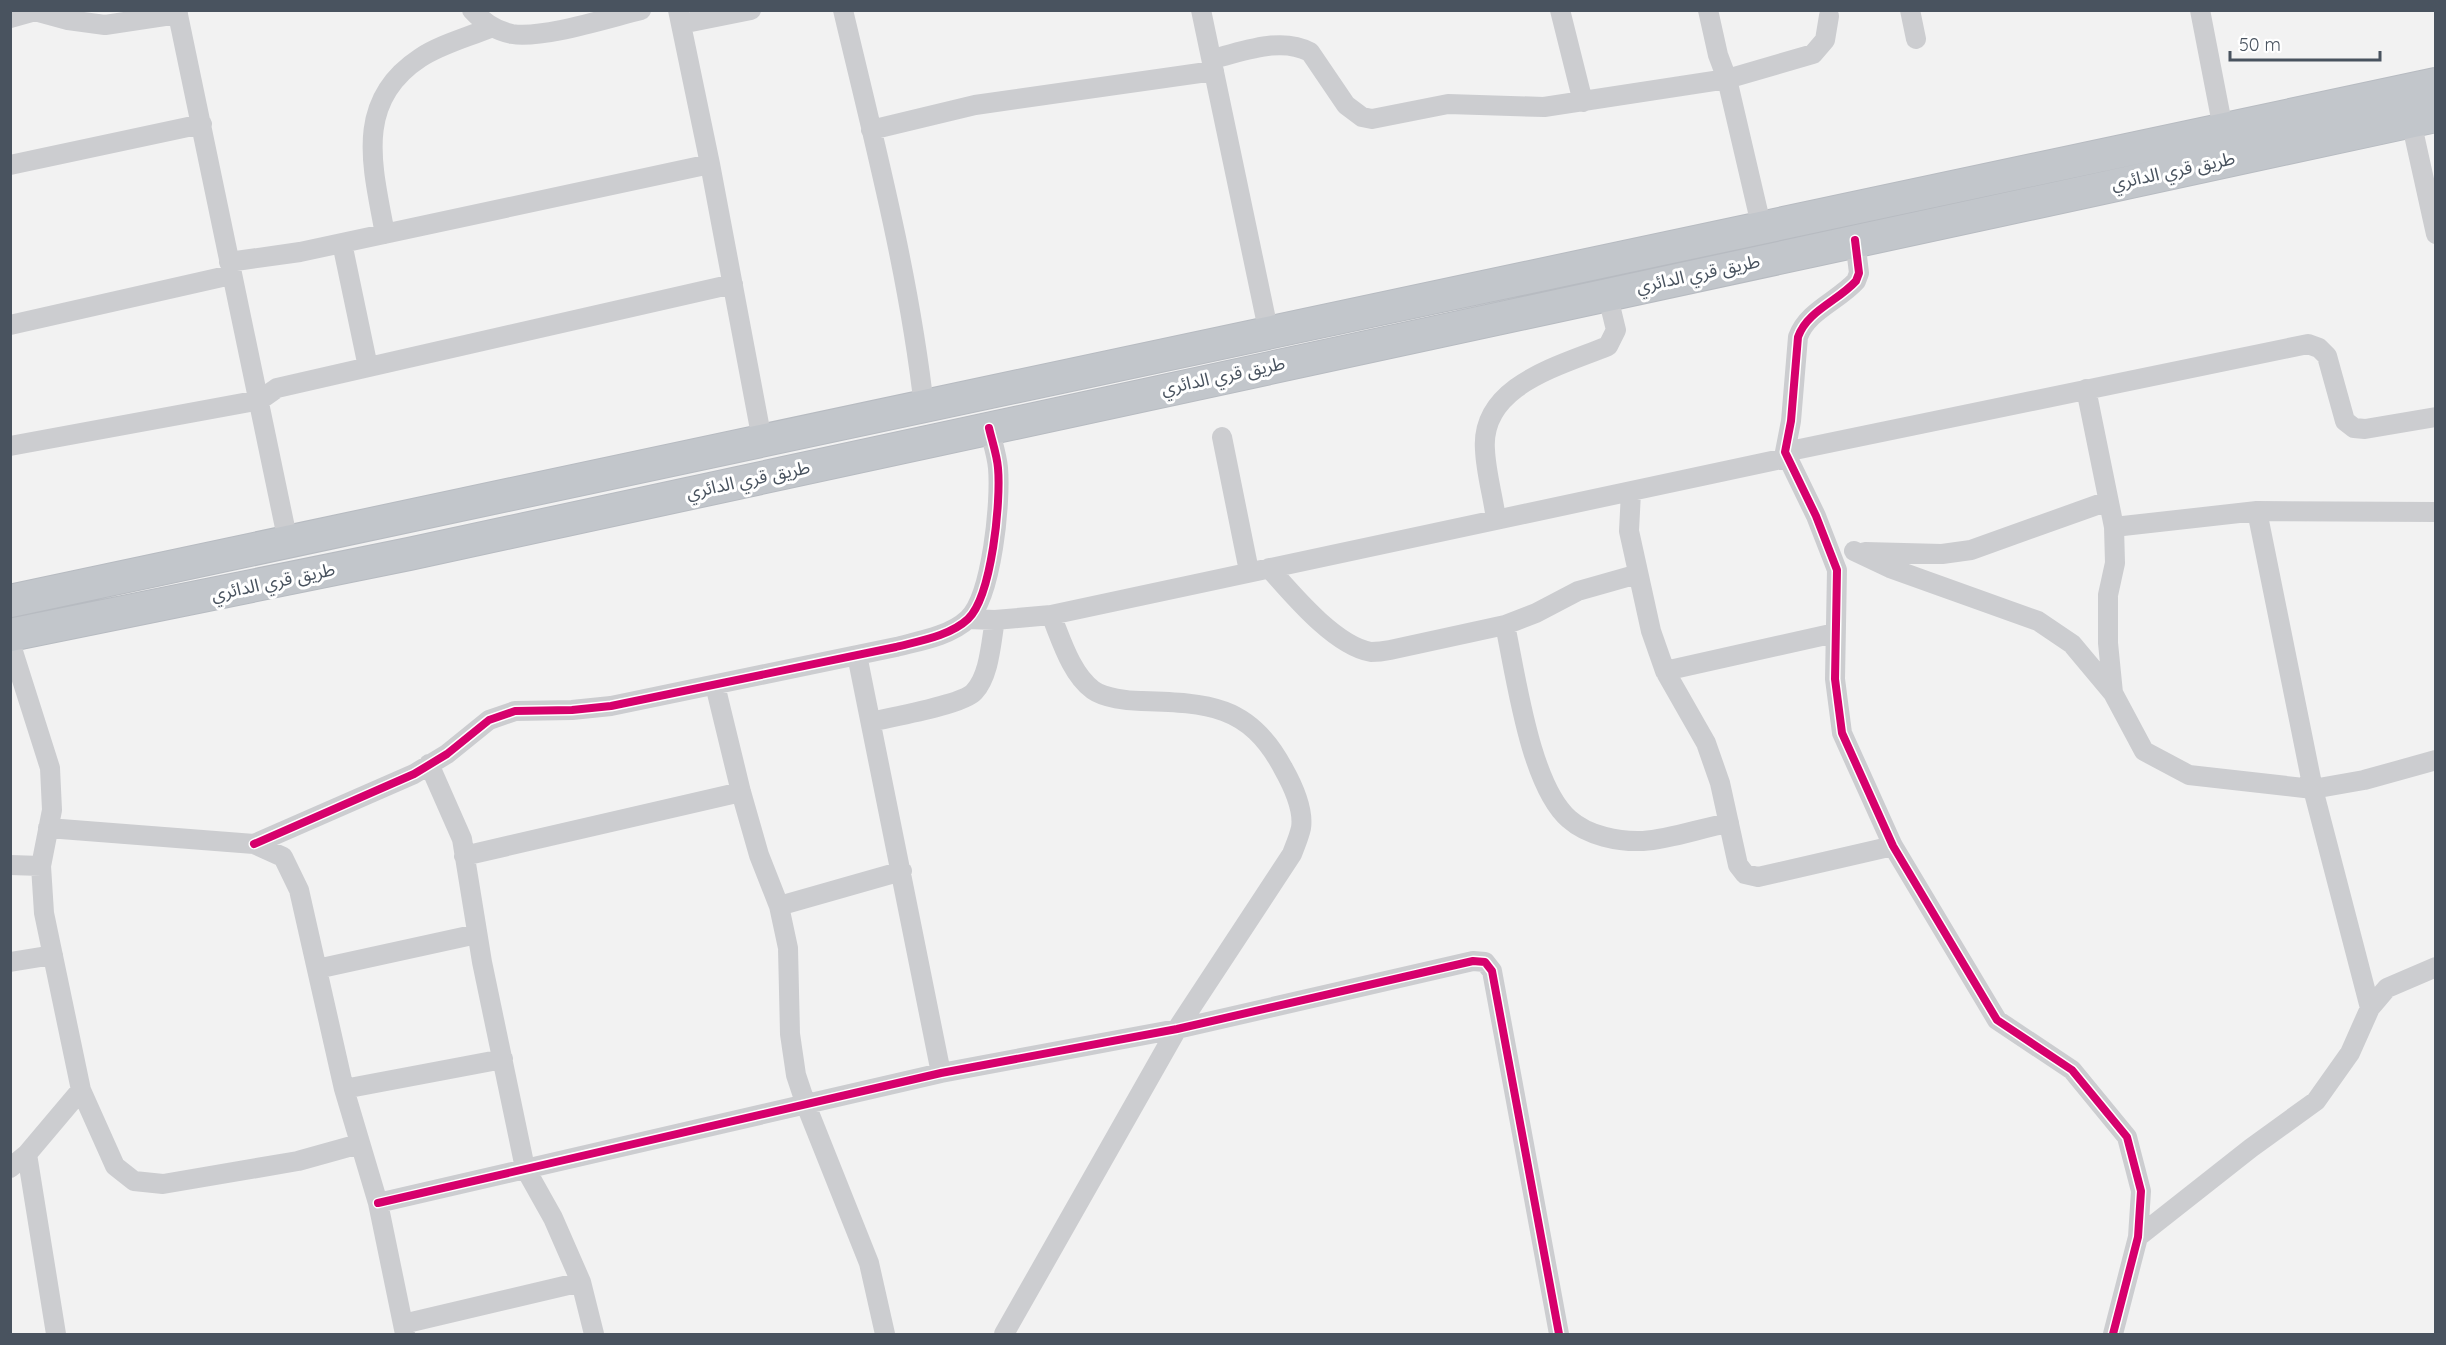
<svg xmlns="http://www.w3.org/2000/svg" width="2446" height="1345" font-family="Quicksand,'Noto Sans Arabic',sans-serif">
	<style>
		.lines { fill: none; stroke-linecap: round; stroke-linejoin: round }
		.trunk-casing { stroke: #b7bbc1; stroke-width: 34 }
		.minor { stroke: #cccdd0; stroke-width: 20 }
		.trunk { stroke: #c2c6cb; stroke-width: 32 }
		.cycleway-casing { stroke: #fff; stroke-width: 11 }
		.cycleway { stroke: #d6006c; stroke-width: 8 }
		.labels { text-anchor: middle; stroke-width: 6; stroke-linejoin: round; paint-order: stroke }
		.street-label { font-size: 18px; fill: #49535f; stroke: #fff }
	</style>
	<rect width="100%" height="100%" fill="#f2f2f2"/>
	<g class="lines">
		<defs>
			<path id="trunk" d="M10 601 2436 84
				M10 635 409 554 2436 116"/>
		</defs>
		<use href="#trunk" class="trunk-casing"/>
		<path class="minor" d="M177 10 288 542
			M472 10C483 22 496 31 512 34 543 39 608 18 641 10
			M678 10 710 164 762 440
			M843 10C874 141 909 273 924 407
			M1201 10 1269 334
			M1560 10 1583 102
			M1708 10 1718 55 1727 79 1762 229
			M1910 10 1916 39
			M2200 10 2225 139
			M10 18 35 11 68 20 105 25 178 14
			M681 24 751 10
			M1212 59C1243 52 1280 36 1310 52L1346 105 1362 117 1372 119 1448 104 1544 107 1727 79 1813 54 1825 40 1829 16
			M2411 121 2436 234
			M871 130 975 105 1214 71
			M10 165 202 124
			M385 234C373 168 353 102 420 58 441 44 469 37 492 27
			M1855 240 1859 273 1856 281C1838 301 1807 311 1798 337L1791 421 1785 452 1816 516 1837 570 1835 679 1842 733 1893 846 1997 1020 2072 1070 2127 1137 2141 1191 2138 1237 2113 1334
			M342 243 368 367
			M229 262 300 252 710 164
			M10 325 231 275
			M2086 389 2114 527 2115 563 2108 595V643L2113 693
			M1222 437 1249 571
			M10 446 260 400 277 388 733 284
			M1785 452 2308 344 2319 348 2327 356 2345 421 2354 428 2365 429 2436 417
			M1631 492 1629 531 1651 631 1665 671 1706 743 1720 783 1738 865 1745 874 1758 877 1893 846
			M2257 511 2313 789 2370 1008
			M1496 519C1493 496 1486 473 1485 450 1480 385 1560 366 1608 346L1616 330 1607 293
			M2114 527 2257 511 2436 512
			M1854 551 1890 568 2038 621 2072 644 2113 693 2144 751 2189 775 2313 789 2364 780 2436 760
			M1865 552 1942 554 1971 550 2108 501
			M1269 568C1292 594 1335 646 1371 652 1377 652 1385 651 1390 650L1505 625 1536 613 1578 591 1638 574
			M968 619 995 620 1051 615 1786 458
			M1505 625C1516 676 1530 785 1569 819 1588 836 1619 842 1643 841 1671 839 1701 828 1729 823
			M10 642 50 768 52 810 41 866 44 913 81 1090 115 1166 134 1181 163 1184 298 1161 359 1144
			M857 655 941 1073
			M1665 671 1835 633
			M715 685 741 792 759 855 779 906 788 948 790 1034 796 1075 806 1105 869 1263 885 1334
			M871 722C891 717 962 705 974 692 990 675 991 641 995 620
			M429 764 462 839 482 962 525 1168 553 1218 581 1282 594 1334
			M48 828 254 844 283 857 299 890 344 1089 378 1203 405 1334
			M254 844 414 774 447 754 489 720 515 711 572 710 611 706 896 647C919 641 950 636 968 619 992 596 1001 501 998 468 997 455 992 441 989 428
			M464 856 741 792
			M10 865 41 866
			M779 906 902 871
			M10 962 53 955
			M317 969 477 934
			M344 1089 503 1059
			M27 1154 56 1334
			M10 1168 27 1154 81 1090
			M378 1203 941 1073 1177 1029 1473 961 1485 962 1492 971 1559 1334
			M2138 1237 2251 1148 2316 1101 2350 1053 2370 1008 2387 988 2436 967
			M403 1324 581 1282
			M1004 1334 1177 1029 1292 854C1295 846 1299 837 1301 828 1304 809 1292 784 1283 768 1249 704 1207 703 1141 701 1128 701 1104 698 1093 690 1071 674 1061 639 1051 615"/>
		<use href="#trunk" class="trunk"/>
		<defs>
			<path id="cycleway" d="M1855 240 1859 273 1856 281C1838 301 1807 311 1798 337L1791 421 1785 452 1816 516 1837 570 1835 679 1842 733 1893 846 1997 1020 2072 1070 2127 1137 2141 1191 2138 1237 2113 1334
				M254 844 414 774 447 754 489 720 515 711 572 710 611 706 896 647C919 641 950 636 968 619 992 596 1001 501 998 468 997 455 992 441 989 428
				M378 1203 941 1073 1177 1029 1473 961 1485 962 1492 971 1559 1334"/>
		</defs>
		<use href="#cycleway" class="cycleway-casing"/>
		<use href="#cycleway" class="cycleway"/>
	</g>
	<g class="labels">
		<g class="street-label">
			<text transform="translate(2173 171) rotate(-12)" y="6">طريق قري الدائري</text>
			<text transform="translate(1698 274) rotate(-12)" y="6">طريق قري الدائري</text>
			<text transform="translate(1223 376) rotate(-12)" y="6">طريق قري الدائري</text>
			<text transform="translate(748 480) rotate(-12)" y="6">طريق قري الدائري</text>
			<text transform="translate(273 582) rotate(-12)" y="6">طريق قري الدائري</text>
		</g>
	</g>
	<rect width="2446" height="1345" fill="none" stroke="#49535f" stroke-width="24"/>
	<path d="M2230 51v9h150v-9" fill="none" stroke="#49535f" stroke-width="3"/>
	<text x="2239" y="51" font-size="18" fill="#49535f" stroke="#ffffff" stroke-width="4.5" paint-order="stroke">50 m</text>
</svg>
